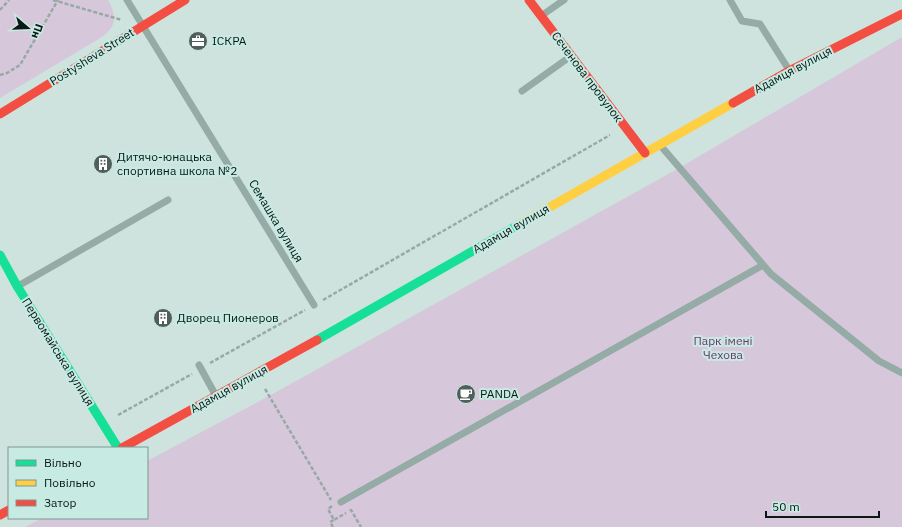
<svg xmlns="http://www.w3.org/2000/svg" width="902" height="527" font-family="'IBM Plex Sans',sans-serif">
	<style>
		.green { fill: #d7c7db }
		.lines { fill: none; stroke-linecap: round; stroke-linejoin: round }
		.path { stroke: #98a9a5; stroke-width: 2.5; stroke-dasharray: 4 2; stroke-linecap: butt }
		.lane { stroke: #95aba6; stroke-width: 7 }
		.fast { stroke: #16e098; stroke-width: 9 }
		.slow { stroke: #ffcf43; stroke-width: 9 }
		.jam { stroke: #f24e42; stroke-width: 9 }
		.labels { text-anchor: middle; stroke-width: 4; stroke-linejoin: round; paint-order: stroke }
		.poi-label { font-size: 12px; fill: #0b1815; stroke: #c7ebe3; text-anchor: start }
		.street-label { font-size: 12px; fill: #0b1815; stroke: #c7ebe3 }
		.park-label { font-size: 12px; fill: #73346f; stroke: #c7ebe3 }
	</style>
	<rect width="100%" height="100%" fill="#cfe3de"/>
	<path class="green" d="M0 0H108C117 16 117 26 102 37L0 98Z
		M902 37V527H25L42 518H147V461L269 396 679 168Z"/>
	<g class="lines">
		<path class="path" d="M53 0 122 20
			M0 10 9 0
			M0 75 7 73 20 65 58 0
			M323 300 610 135
			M210 363 305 310
			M265 389 331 500
			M118 415 192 374
			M332 506 328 509 334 520 346 513
			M350 511 351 510 361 527
			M333 527 330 522 334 520"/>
		<path class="lane" d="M127 0 314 305
			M730 0 742 21 760 24 789 70
			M541 16 564 0
			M522 91 571 56
			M660 145 771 274 879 361 902 373
			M18 286 168 200
			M199 365 216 396
			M341 502 763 265"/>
		<path class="fast" d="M0 255 17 286 118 448
			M317 340 520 224"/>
		<path class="slow" d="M520 224 733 103"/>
		<path class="jam" d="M529 0 645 153
			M733 103 789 71 902 14
			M0 114 185 0
			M122 448 317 340
			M0 515 9 510"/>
	</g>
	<defs>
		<symbol id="office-disc" viewBox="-11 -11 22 22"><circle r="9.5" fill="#505f5b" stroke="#c7ebe3"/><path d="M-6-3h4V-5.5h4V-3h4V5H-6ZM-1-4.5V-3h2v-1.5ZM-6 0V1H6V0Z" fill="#fff"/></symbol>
		<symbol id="building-disc" viewBox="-11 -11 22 22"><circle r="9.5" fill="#505f5b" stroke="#c7ebe3"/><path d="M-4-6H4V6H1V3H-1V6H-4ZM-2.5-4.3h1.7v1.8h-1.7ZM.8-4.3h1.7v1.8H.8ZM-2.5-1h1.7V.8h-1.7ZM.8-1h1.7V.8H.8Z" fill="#fff"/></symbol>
		<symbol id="cafe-disc" viewBox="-11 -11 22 22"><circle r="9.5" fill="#505f5b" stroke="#c7ebe3"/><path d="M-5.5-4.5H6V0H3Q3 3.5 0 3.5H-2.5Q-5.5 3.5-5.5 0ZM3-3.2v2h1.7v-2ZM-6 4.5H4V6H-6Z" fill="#fff"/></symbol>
	</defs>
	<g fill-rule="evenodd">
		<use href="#office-disc" x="187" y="30" width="22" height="22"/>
		<use href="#building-disc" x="92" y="153" width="22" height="22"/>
		<use href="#building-disc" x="152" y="307" width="22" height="22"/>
		<use href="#cafe-disc" x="455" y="383" width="22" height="22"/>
	</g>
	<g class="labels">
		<g class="poi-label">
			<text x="212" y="45">ІСКРА</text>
			<text x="117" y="161">Дитячо-юнацька<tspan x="117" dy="14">спортивна школа №2</tspan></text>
			<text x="177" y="322">Дворец Пионеров</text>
			<text x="480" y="398">PANDA</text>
		</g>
		<g class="street-label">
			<text transform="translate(92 57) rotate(-32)" y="4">Postysheva Street</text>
			<text transform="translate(793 70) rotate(-28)" y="4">Адамця вулиця</text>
			<text transform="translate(587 77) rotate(53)" y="4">Сєченова провулок</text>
			<text transform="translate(276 221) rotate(59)" y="4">Семашка вулиця</text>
			<text transform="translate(511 229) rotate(-30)" y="4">Адамця вулиця</text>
			<text transform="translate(58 352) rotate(58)" y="4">Первомайська вулиця</text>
			<text transform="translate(229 389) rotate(-29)" y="4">Адамця вулиця</text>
		</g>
		<g class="park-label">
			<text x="723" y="345">Парк імені<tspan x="723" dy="14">Чехова</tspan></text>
		</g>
	</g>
	<rect x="8" y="447" width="140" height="72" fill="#c7ebe3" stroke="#7c9791"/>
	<rect x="16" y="460" width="20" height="6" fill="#16e098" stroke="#7c9791"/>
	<text x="44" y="467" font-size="12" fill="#0b1815">Вільно</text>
	<rect x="16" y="480" width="20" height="6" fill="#ffcf43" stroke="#7c9791"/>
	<text x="44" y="487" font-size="12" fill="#0b1815">Повільно</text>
	<rect x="16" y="500" width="20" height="6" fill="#f24e42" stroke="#7c9791"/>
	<text x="44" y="507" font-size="12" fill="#0b1815">Затор</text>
	<g transform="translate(28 28) rotate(109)" stroke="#c7ebe3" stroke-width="3" paint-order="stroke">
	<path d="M0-3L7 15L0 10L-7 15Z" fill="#0b1815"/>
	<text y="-6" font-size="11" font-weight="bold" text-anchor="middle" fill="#0b1815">Пн</text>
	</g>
	<path d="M766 511v6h113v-6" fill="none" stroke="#0b1815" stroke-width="2"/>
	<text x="772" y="511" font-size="12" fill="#0b1815" stroke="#c7ebe3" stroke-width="3" paint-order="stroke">50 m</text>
</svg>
